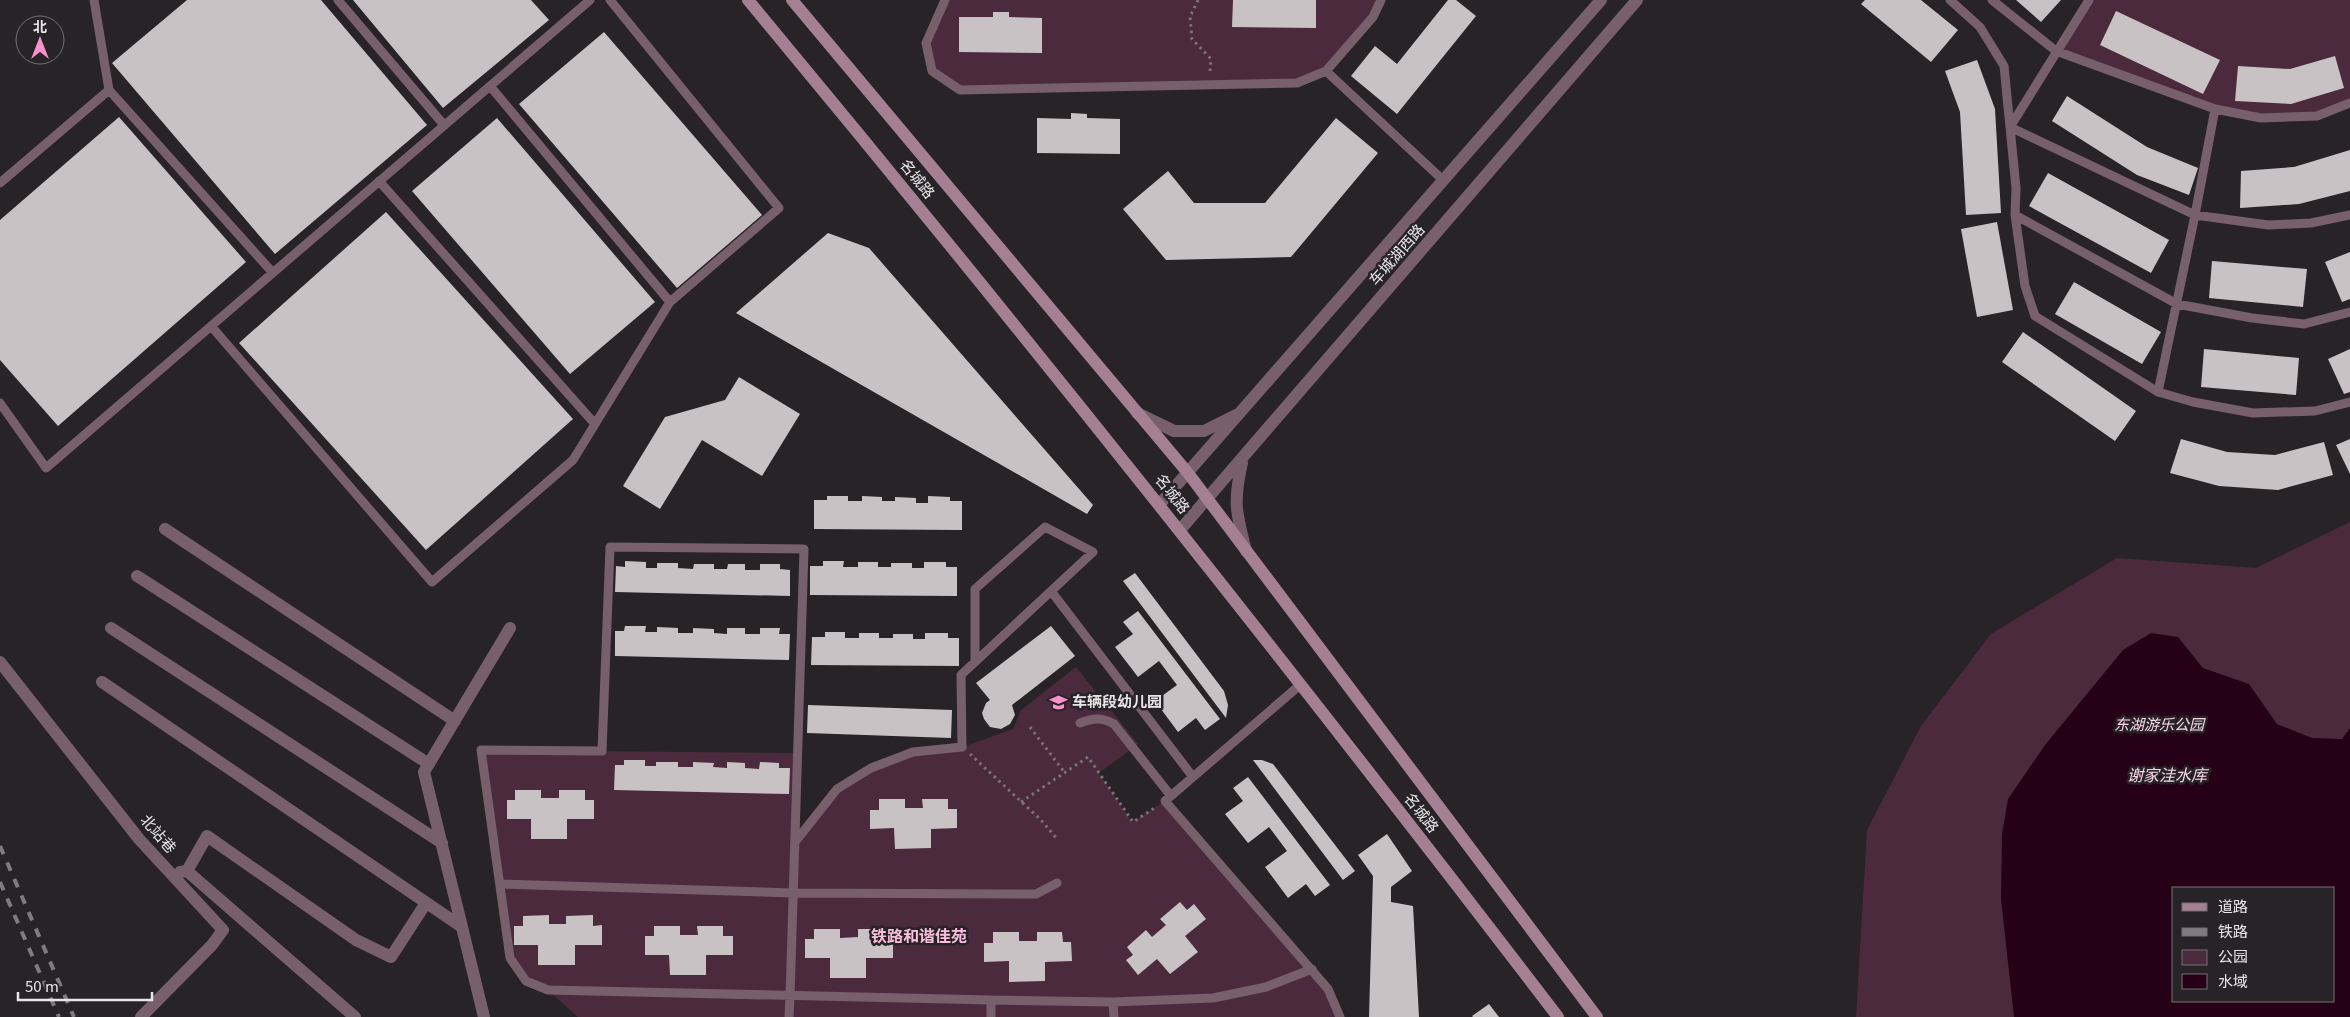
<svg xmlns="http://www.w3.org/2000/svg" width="2350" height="1017" font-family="Georgia,'Noto Sans SC',serif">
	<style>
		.green { fill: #4c2a3d; fill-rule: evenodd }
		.water { fill: #260017; fill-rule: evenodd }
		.building { fill: #c9c2c5 }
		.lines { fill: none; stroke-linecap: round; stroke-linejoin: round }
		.path { stroke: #787376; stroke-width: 3; stroke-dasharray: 2.5 4; stroke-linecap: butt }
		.service { stroke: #77606b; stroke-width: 9 }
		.minor { stroke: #77606b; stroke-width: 12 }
		.tertiary { stroke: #77606b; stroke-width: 12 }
		.secondary { stroke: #a58093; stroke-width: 12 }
		.rail { stroke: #7f7b7e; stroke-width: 4; stroke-dasharray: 9 9; stroke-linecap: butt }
		.labels { text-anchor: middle; stroke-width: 5; stroke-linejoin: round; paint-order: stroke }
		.street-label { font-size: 15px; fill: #e9e6e8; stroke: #282326 }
		.poi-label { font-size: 15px; font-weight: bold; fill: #e9e6e8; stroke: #282326; text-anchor: start }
		.park-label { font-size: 15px; font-style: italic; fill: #f9d8e8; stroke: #282326 }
		.water-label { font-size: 16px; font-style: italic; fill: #fad8e9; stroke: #282326 }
		.neighbourhood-label { font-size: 16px; font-weight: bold; fill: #fabede; stroke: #282326 }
	</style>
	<rect width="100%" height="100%" fill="#282326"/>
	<path class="green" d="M945 0H1381L1326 71 1297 83 960 90 932 71 926 43Z
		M2089 0H2350V103L2317 116 2261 118 2215 109 2056 51Z
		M2350 522V1017H1856L1867 830 1921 726 1991 634 2117 558 2256 568ZM2174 888H2334V1001H2174Z
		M1076 667 1138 744 1099 773 1132 822 1165 801 1328 989 1340 1017H578L548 990 526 981 510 958 481 750 798 753 795 841 837 789 913 752 962 747 1013 729 1021 710Z"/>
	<path class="water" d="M2151 633 2178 637 2203 668 2249 684 2277 724 2312 738 2342 739 2350 728V1017H2014L2001 899 2002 834 2008 799 2045 745 2123 650ZM2174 888H2334V1001H2174Z"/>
	<path class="building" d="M187 0H321L427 125 275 254 112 63Z
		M353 0H531L549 20 443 108Z
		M1233 0H1316V28L1232 27Z
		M1448 0H1456L1476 16 1397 114 1351 76 1375 46 1397 64Z
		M1865 0H1921L1958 30 1931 62 1861 4Z
		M2016 0H2061L2041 22Z
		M2116 11 2220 60 2203 94 2100 45Z
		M993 12H1009V17L1042 18V53L959 52V17H993Z
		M604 32 762 215 677 288 519 104Z
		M2335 56 2344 88 2291 104 2235 101 2238 66 2290 69Z
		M1977 60 1995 109 2001 213 1966 215 1960 112 1945 71Z
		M2067 96 2147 147 2198 168 2189 195 2137 175 2052 121Z
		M1071 113 1087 114V118L1120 119V154L1037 153V118L1071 119Z
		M119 117 246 262 58 426 0 360V220Z
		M497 118 655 302 570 374 412 191Z
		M1336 118 1378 153 1291 257 1166 260 1123 209 1168 171 1194 203H1265Z
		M2350 150V191L2299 204 2240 208 2241 171 2294 167Z
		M2048 173 2169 240 2151 273 2029 206Z
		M386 212 573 419 426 550 239 343Z
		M1997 222 2013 310 1977 317 1961 229Z
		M828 233 869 248 1093 505 1087 514 736 313Z
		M2350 252V299L2342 302 2325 262Z
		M2212 261 2307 269 2303 307 2209 298Z
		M2074 282 2161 332 2142 364 2055 314Z
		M2023 332 2136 411 2115 441 2002 362Z
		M2204 349 2299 358 2296 395 2201 387Z
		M2350 349V392L2344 394 2328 359Z
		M739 377 800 414 762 476 702 440 660 509 623 486 665 417 725 400Z
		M2181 439 2227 452 2275 455 2324 442 2333 475 2278 490 2219 486 2170 473Z
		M2350 439V474L2336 445Z
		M827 496H848V501H862V496L882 497V501H895V497L916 498V503H928V496L950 497V501H962V530L814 529V500H827Z
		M625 561 646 562V568H657V563H678V568L693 569 694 564H714V569H727L728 564H745V570H760V564H780V569L790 570V596L615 592 616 566 625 567Z
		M823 561H844L843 567H858V562H878V567H891V563H912V568H924V562H946V567H957V596L810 595V566H823Z
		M1135 573 1224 691 1228 705 1226 718 1123 581Z
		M1138 611 1220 719 1205 730 1196 718 1178 732 1155 701 1177 685 1159 661 1138 677 1115 647 1133 634 1123 622Z
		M625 626H646L645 632H657V627L678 628V633H693V628L714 629V633L727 634V628H745V634H760V628H780L779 634H790L789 660 615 656V631H624Z
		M1051 626 1075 656 1012 705 1015 715 1010 724 1001 729 990 727 984 719 982 713 986 703 990 700 976 683Z
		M825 632H845V638H859V633H879V638H893V634H913V639H925V633H948V638H959V666L811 665 812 637H825Z
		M808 705 952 710 951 738 807 733Z
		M624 760H645V766H656V762H678V767H693V762L714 763 713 767 727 768V762L745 763V768L759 769 760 762 779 763V768H790L789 794 614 790 615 765H624Z
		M1253 760H1262L1273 764 1355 871 1343 880Z
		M1248 777 1330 885 1315 896 1306 884 1288 898 1265 867 1287 851 1269 827 1248 843 1225 814 1243 801 1233 788Z
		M515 790H541V798H559V790H585V800H594V819H567V839H531V819H507V800H515Z
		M879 799H905V808H923L922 799H948V809H957V828L931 829V848L895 849 894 828 870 829V810H879Z
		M1387 834 1412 871 1391 887V902L1413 906 1419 1017H1369L1373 876 1358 855Z
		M1180 902 1187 910 1194 904 1206 919 1185 936 1198 952 1170 974 1157 959 1138 975 1126 960 1133 955 1127 947 1146 930 1152 937 1166 925 1160 919Z
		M549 915V924H566V916L593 915V926L602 925V945H575V965H538V945H514V926H523V916Z
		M654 926H680V935H698L697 926H723V936H733V955H706V975H670L669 955H645V936H654Z
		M814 929H840V938L858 937V929H884V939H893V958H866V978H830V958H805V939H814Z
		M993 932H1019V941H1037V932H1062L1063 942H1071L1072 961 1045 962V981L1009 982V961L984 962V943H993Z
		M1489 1004 1499 1017H1473L1472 1016Z"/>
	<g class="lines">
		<path class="path" d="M1198 0 1190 17 1192 39 1211 59 1210 72
			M1030 727 1065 773
			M970 754 1041 820 1058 840
			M1021 802 1088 757 1133 822 1156 807"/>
		<path class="service" d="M338 0 444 125
			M945 0 926 43 932 71 960 90 1297 83 1326 71 1444 181
			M1950 0 1980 27 2004 66 2016 188 2015 215 2025 286 2035 316 2158 392 2193 402 2253 413 2315 411 2350 402
			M1992 0 2056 51 2215 109 2261 118 2317 116 2350 103
			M2089 0 2010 127 2195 215 2268 225 2311 223 2350 215
			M1326 71 1373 17 1381 0
			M490 86 670 302
			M109 90 273 273
			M379 181 595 424
			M0 183 109 90 94 0
			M2015 215 2177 304 2252 318 2304 324 2350 312
			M211 326 432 582 573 460 670 302 779 208 610 0
			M2158 392 2195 215 2215 109
			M0 403 46 468 590 0
			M1051 591 1193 777
			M1300 685 1165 801 1328 989 1340 1017
			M1080 723C1093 718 1102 717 1114 724L1171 796
			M795 842 837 789 871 768 913 752 962 747 961 675 1093 552 1045 527 975 589V662
			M500 884 793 893 1036 894 1057 883
			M991 1000 1113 1002 1213 998 1266 987 1312 969
			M1113 1002 1114 1017
			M789 1017 790 996 804 549 610 547 602 751 481 750 510 958 526 981 548 990 991 1000V1017"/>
		<path class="minor" d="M165 529 455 721
			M137 576 429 764
			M111 628 442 843
			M0 662 139 839 223 930 212 945 141 1017
			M102 682 462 927
			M187 871 207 836 356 940 391 957 426 903
			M180 872 187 871 355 1017
			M484 1017 424 772 510 628"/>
		<path class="tertiary" d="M1137 413 1174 431H1204L1236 415
			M1242 463C1233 502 1236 512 1246 551
			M1160 504 1601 0
			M1180 530 1637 0"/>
		<path class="secondary" d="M748 0C1025 333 1295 673 1558 1017
			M792 0 1188 473 1597 1017"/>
		<path class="rail" d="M0 846 74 1017
			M0 882 59 1017"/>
	</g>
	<defs>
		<symbol id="school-bare" viewBox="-9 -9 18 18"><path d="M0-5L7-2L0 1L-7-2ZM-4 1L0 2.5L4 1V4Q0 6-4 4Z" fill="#f890ca" stroke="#282326" stroke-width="2.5" paint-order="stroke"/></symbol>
	</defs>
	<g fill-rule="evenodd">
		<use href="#school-bare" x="1046" y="690" width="25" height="25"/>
	</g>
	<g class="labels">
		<g class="street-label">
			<text transform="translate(917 179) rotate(51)" y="5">名城路</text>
			<text transform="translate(1397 255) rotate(-49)" y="5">车城湖西路</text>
			<text transform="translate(1172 494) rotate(52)" y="5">名城路</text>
			<text transform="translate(1421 813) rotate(52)" y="5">名城路</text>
			<text transform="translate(158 834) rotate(49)" y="5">北站巷</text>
		</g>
		<g class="poi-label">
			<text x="1072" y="707">车辆段幼儿园</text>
		</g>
		<g class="park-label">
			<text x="2159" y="730">东湖游乐公园</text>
		</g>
		<g class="water-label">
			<text x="2167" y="781">谢家洼水库</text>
		</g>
		<g class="neighbourhood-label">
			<text x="919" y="942">铁路和谐佳苑</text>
		</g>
	</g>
	<rect x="2172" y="887" width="162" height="115" fill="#282326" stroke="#757174"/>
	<rect x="2182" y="903" width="25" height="8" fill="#a58093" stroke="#757174"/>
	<text x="2218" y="912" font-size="15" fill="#e9e6e8">道路</text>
	<rect x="2182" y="928" width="25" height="8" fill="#7f7b7e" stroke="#757174"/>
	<text x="2218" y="937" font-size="15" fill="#e9e6e8">铁路</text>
	<rect x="2182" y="950" width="25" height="15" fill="#4c2a3d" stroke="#757174"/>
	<text x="2218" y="962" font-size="15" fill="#e9e6e8">公园</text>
	<rect x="2182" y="974" width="25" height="15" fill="#260017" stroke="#757174"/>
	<text x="2218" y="987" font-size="15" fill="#e9e6e8">水域</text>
	<g transform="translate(40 40)"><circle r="24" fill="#282326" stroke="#757174"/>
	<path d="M0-4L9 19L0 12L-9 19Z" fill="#f890ca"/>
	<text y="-8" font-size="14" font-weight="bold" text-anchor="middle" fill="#e9e6e8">北</text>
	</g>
	<path d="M18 992v8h134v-8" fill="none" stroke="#e9e6e8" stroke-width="2.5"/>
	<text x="25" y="992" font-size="15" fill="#e9e6e8" stroke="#282326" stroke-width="4" paint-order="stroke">50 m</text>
</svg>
